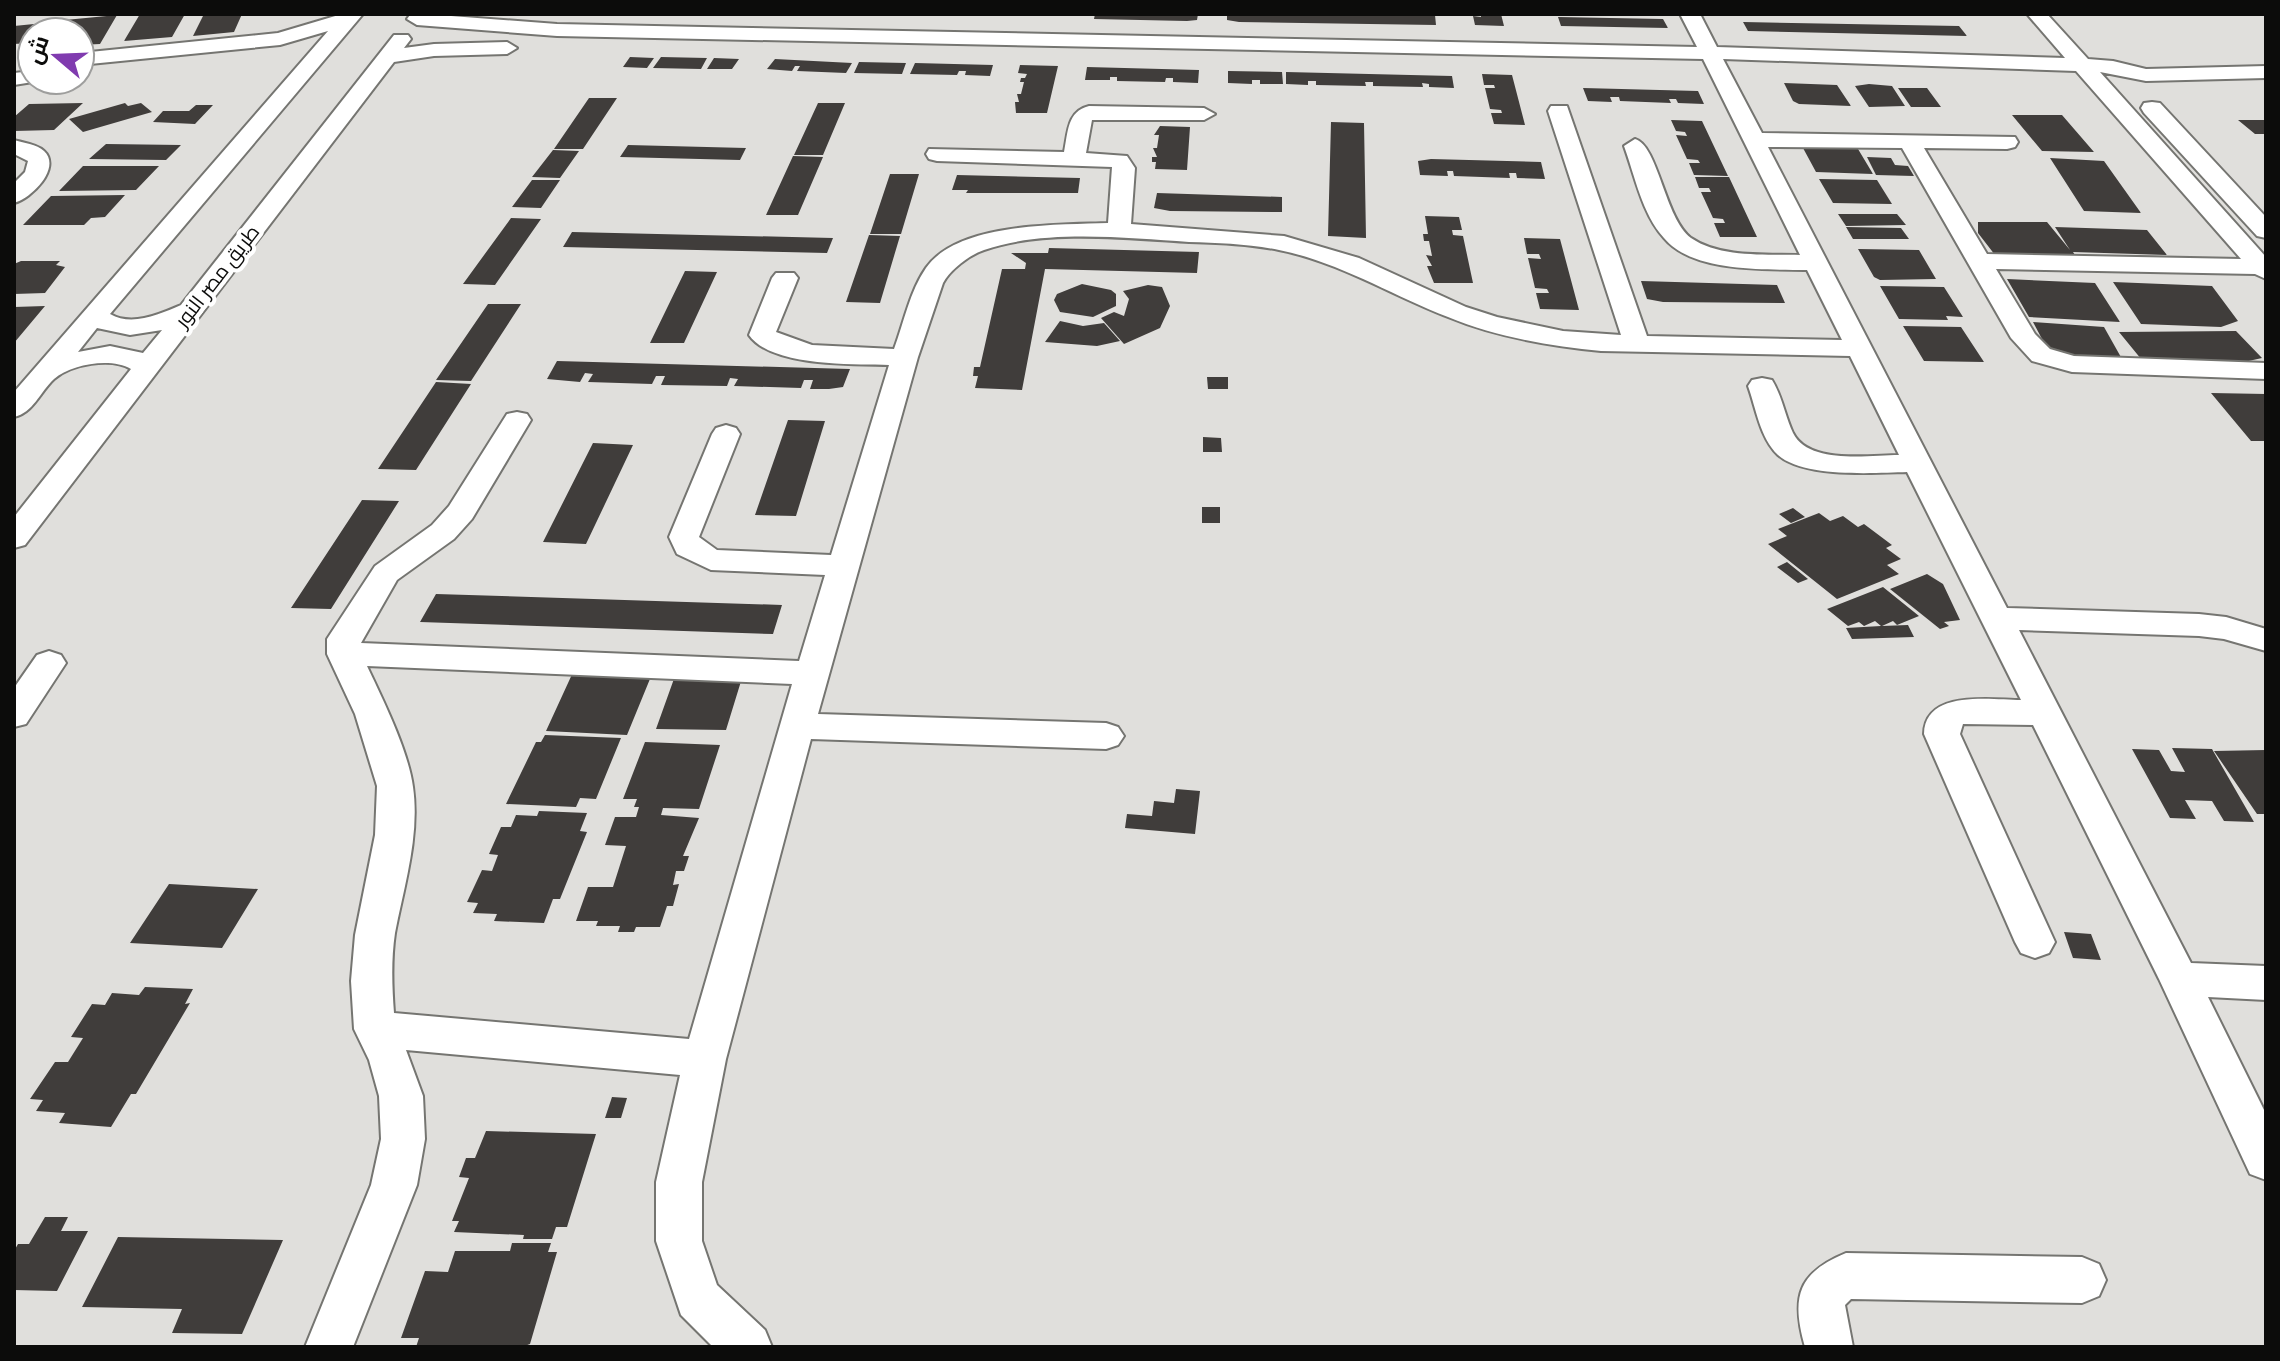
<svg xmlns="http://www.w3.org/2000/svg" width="2280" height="1361" font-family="'Exo 2',Cairo,sans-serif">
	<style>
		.building { fill: #403d3b }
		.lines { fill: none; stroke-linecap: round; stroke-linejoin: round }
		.minor-casing { stroke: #757571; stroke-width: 4 }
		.minor { fill: #fff; fill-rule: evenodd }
		.labels { text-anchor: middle; stroke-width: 8; stroke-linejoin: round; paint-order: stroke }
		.far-street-label { font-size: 20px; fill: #0c0c0b; stroke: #fff }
	</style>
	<rect width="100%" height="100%" fill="#e0dfdc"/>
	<path class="building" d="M140 14H185L172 37 124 41Z
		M204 14H242L234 32 193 36Z
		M1095 14H1198L1197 20 1187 21 1094 19Z
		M1227 14 1435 15 1436 25 1239 22 1227 20Z
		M1481 14H1501L1504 26 1475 25 1473 16 1481 17Z
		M117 15 100 44 80 45V32H57L65 20Z
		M1558 17 1663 19 1668 28 1561 26Z
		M1743 22 1959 26 1967 36 1748 31Z
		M44 23 37 32H32L30 43 14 44V26Z
		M630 57 654 58 647 68 623 67Z
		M661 57 707 58 701 69 653 68Z
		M714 58 739 59 732 69H707Z
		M775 59 852 63 846 73 797 71 800 66H795L792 71 767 69Z
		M859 62 906 63 902 74 854 73Z
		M915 63 993 65 990 76 965 75 966 71H959L957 75 910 74Z
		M1020 65 1058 66 1047 113H1016L1015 102H1019L1017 94H1021L1024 82H1020L1021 78H1025L1027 74 1018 73Z
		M1087 67 1199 70 1198 83 1173 82V78H1166L1165 82 1117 81V77H1110V80H1085Z
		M1228 71 1282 72 1283 84H1260V80H1252V84L1228 83Z
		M1286 72 1452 76 1454 88 1429 87V84L1422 83 1423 87 1373 86V82H1365L1366 86 1316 85V81H1308V85L1286 84Z
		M1482 74 1512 75 1525 125 1494 124 1491 113H1502L1501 110 1490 109 1485 88H1495L1494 85H1484Z
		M1784 83 1837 85 1851 106 1799 104 1793 101Z
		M1869 84 1892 86 1905 106 1869 107 1855 86Z
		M1583 88 1698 91 1704 104 1678 103 1676 99H1669L1671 103 1620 101 1619 97H1610L1612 102 1588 101Z
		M1898 88H1927L1941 107H1911Z
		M589 98H617L583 149H554Z
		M83 103 54 130 14 131V117L29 104Z
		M125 103 128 106 141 103 152 112 83 132 69 119Z
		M818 103H845L823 155H794Z
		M196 105H213L195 124 153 122 163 111H189Z
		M2012 115H2062L2094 152 2042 151Z
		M1671 120 1702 121 1728 176 1694 175 1689 163H1700L1698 160 1687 159 1676 135 1687 136 1685 132 1676 131Z
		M2238 120H2266V134H2255Z
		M1331 122 1364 123 1366 238 1328 236Z
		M1160 126 1190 127 1187 170 1155 169 1156 162H1152V157H1157L1153 148H1157L1159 135H1154Z
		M106 144 181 145 166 160 89 159Z
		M628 145 746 148 740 160 620 157Z
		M1803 148 1858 149 1873 174 1816 172Z
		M553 150 579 151 560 178 532 177Z
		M793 156 823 157 798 215H766Z
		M1867 157 1891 158 1895 165 1908 166 1914 176 1876 175Z
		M2050 158 2104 161 2141 213 2084 211Z
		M1431 159 1541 162 1545 179 1517 178 1516 173H1509L1510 178 1454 176 1453 171H1447L1448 176 1420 175 1418 161Z
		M83 166H159L136 190 59 191Z
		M890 174H919L901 234H870Z
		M957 175 1080 178 1078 193H966L968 190H952Z
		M1695 177H1729L1757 237H1720L1714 223H1725L1723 219 1713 218 1701 192H1711L1709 188H1699Z
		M1819 179 1877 180 1892 204 1833 203Z
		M532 180H560L541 208 512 207Z
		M1157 193 1282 197V212L1170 211 1154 208Z
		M125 195 105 217 91 218 84 225H23L51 196Z
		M1838 214H1897L1906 225 1846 226Z
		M1425 216 1459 217 1462 230H1452L1453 235 1463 236 1473 283H1434L1427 266H1432L1426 255 1432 256 1429 241H1424L1423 234H1428Z
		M511 218 541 219 495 285 463 284Z
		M1978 222H2047L2070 250 2055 227 2147 230 2167 255 2073 252 2075 255H1995L1978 233Z
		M1846 227 1901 228 1909 239H1853Z
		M572 232 833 238 827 253 563 247Z
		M869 235 900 236 880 303 846 302Z
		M1524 238 1560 239 1579 310 1540 309 1536 293H1549L1547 289 1535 288 1528 258 1541 259 1539 254H1527Z
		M1049 248 1199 252 1197 273 1045 269 1022 390 975 388 978 376H973L974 367H980L1002 269H1025L1026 263 1011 253H1048Z
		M1858 249 1919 250 1936 279 1880 280 1874 277Z
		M21 261H60L56 265 65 267 45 293 14 294V264Z
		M685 271 717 272 684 343H650Z
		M2007 279 2095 283 2120 322 2029 317Z
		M1641 281 1777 285 1785 303 1663 302 1647 299Z
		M2113 282 2212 286 2238 321 2221 327 2141 324Z
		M1082 284 1111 290 1116 294V306L1093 317 1060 312 1054 300 1057 294Z
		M1148 285 1162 287 1170 306 1160 328 1124 344 1101 318 1114 312 1124 316 1129 299 1123 291Z
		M1880 286 1944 287 1963 317 1946 316 1948 320 1899 319Z
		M488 304H521L471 381 436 380Z
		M45 306 14 343V307Z
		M1060 321 1083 326 1104 323 1120 341 1097 346 1045 342Z
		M2033 322 2104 327 2122 359 2051 356Z
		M1903 326 1961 327 1984 362 1924 361Z
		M2236 331 2262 358 2235 364 2146 365 2119 332Z
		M557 361 850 369 843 387 829 389H810L813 380H804L801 388 734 386 738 379 730 378 727 386 661 385 665 376H656L652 384 588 382 593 374 585 373 580 382 547 379Z
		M1207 377H1228V389H1208Z
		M436 382 471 384 416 470 378 469Z
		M2211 393 2266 394V441H2251Z
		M788 420 825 421 796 516 755 515Z
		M1203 437 1221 438 1222 452H1203Z
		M593 443 633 445 586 544 543 542Z
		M362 500 399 501 331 609 291 608Z
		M1202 507H1220V523H1202Z
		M1793 508 1805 517 1791 523 1779 514Z
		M1819 513 1830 521 1843 516 1858 527 1864 524 1892 545 1886 548 1901 559 1887 565 1899 574 1837 599 1768 544 1787 536 1778 529Z
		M1787 562 1808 579 1798 583 1777 567Z
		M1927 574 1943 584 1960 620 1944 622 1949 626 1940 629 1890 589Z
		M1883 587 1919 616 1897 625 1893 621 1882 626 1908 625 1914 637 1852 639 1846 628 1881 626 1875 621 1864 626 1859 622 1848 626 1827 609Z
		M436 594 782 605 773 634 420 622Z
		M574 670 652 674 627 735 546 731Z
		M675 676 742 678 726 730 656 729Z
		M545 735 621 738 596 799 580 798 576 807 506 804 536 742H541Z
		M645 742 720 745 699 809 663 808 661 815 699 818 683 856H689L684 871H676L673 885 679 884 673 906H667L660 927H636L634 932H618L620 926H596L598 921H576L588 887H613L626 846 605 845 615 817H636L639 807H634L637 799H623Z
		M2172 748 2212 749 2254 822 2224 821 2212 801 2185 800 2196 819 2170 818 2132 749 2159 750 2171 771 2185 772Z
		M2266 750V814H2257L2214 751Z
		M1176 789 1200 791 1195 834 1125 828 1127 814 1152 816 1154 801 1174 803Z
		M539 811 587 813 580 831 587 832 560 899H553L544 923 494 921 497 914 473 913 478 903 467 902 482 870 492 871 498 855 489 854 501 827H511L516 815 537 816Z
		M169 884 258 889 222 948 130 943Z
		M2064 932 2091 934 2101 960 2073 958Z
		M145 987 193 989 185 1004 190 1003 136 1094H131L111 1127 59 1123 65 1113 36 1111 43 1100 30 1099 55 1062H68L83 1038 71 1037 92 1004 105 1005 112 993 139 995Z
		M612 1097 627 1098 621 1118H605Z
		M486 1131 596 1134 567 1227H556L552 1239H523L524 1235 454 1232 459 1221H452L469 1178 459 1177 466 1158H475Z
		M45 1217H68L61 1231H88L57 1291 14 1290V1251L18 1244H29Z
		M118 1237 283 1240 242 1334 172 1333 182 1309 82 1307Z
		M512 1243H551L548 1252H557L530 1344 522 1347H416L419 1338H401L425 1271 448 1272 455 1251H510Z"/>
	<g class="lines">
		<defs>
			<path id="minor" d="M342 14H363L110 314C132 327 160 314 181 305L394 35H408L411 39 404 48 434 44 507 42 517 48 507 54 434 56 394 62 25 545 14 548V517L131 369C111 357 71 364 54 379 40 392 33 413 14 417V392L328 31 280 45 80 65V53L278 33ZM97 328 130 335 162 330 143 353 110 346 78 352Z
				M425 14 557 24 1697 47 1680 14H1700L1717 47 2065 58 2027 14H2047L2088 59 2113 61 2146 69 2266 66V78L2146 81 2100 72 2266 257V279L2255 274 1996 269 2035 334 2050 349 2074 356 2266 363V379L2072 372 2032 361 2011 338 1902 148 1768 147 2007 608 2199 614 2226 617 2266 629V651L2224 639 2199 636 2019 630 2191 963 2266 966V1000L2208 997 2266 1114V1180L2250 1174 2159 979 2033 725 1963 724 1960 734 2055 942 2049 953 2035 958 2021 953 2015 942 1924 734C1925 689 1991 700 2021 700L1907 472C1874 473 1804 478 1778 455 1760 438 1756 408 1748 386L1752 380 1762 378 1772 380C1782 396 1785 416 1793 433 1809 465 1869 455 1899 455L1850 356 1601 351C1550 346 1496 337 1448 317 1391 295 1339 262 1279 250 1250 244 1219 243 1189 242 1126 238 1044 229 984 250 969 255 950 270 943 283L918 357 818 714 1106 723 1118 727 1124 736 1118 745 1106 749 811 739 726 1059 702 1182V1241L717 1285 765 1330 772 1347H713L681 1315 656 1241V1182L680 1075 406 1050 423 1096 425 1139 417 1185 353 1347H305L371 1185 381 1139 379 1096 369 1060 354 1029 351 981 355 935 375 835 377 786 355 714 327 654V639L375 566 432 525 449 506 507 414 517 412 527 414 531 420 472 519 454 539 397 580 361 643 799 661 825 575 711 570 677 554 669 537 712 434 716 428 726 425 736 428 740 434 699 537 717 550 831 555 889 365C854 364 771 367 749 335L772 278 776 273H794L798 278 776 332 812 345 894 349C904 322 910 291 926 268 958 222 1058 225 1108 223L1112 167 937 161 929 159 926 154 929 149 1064 152C1068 133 1067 111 1089 106L1204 108 1215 114 1204 120H1092L1086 153 1127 156 1135 168 1131 224 1284 236 1359 258 1466 307 1497 317 1563 331 1621 335 1548 111 1551 106H1567L1647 336 1842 340 1807 270C1766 269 1693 273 1664 238 1642 214 1635 176 1624 146L1635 139C1658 145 1665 219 1691 238 1720 258 1766 254 1800 255L1703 59 557 36 417 25 407 19 410 15ZM1723 59 2076 71 2241 259 1987 254 1924 148 2007 149 2015 147 2018 142 2015 137 1762 133ZM367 666 792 684 689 1039 394 1013C392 986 391 960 395 933 404 886 420 836 413 787 408 750 383 700 367 666Z
				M32 71V80L39 81 14 85V73Z
				M2152 102 2160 103 2266 217V238L2257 236 2144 113 2141 108 2144 103Z
				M14 140C23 143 37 144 44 151 62 168 31 199 14 203V183L25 172 28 161 14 154Z
				M49 651 61 655 66 663 26 724 14 727V688L37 655Z
				M1846 1253 2082 1257 2099 1264 2106 1280 2099 1296 2082 1303 1851 1299 1845 1305 1853 1347H1805C1791 1298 1797 1273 1846 1253Z"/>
		</defs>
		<use href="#minor" class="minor-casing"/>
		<use href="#minor" class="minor"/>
	</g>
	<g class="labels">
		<g class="far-street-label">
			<text transform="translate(217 276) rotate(-52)" y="7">طريق مصر النور</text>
		</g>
	</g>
	<rect width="2280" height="1361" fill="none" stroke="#0c0c0b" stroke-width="32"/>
	<g transform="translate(56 56) rotate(289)"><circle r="38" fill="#ffffff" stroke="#9e9e9d" stroke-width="2"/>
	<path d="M0-6L14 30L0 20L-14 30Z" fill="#803baf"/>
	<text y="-12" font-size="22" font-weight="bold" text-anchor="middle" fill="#0c0c0b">ش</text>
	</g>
</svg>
